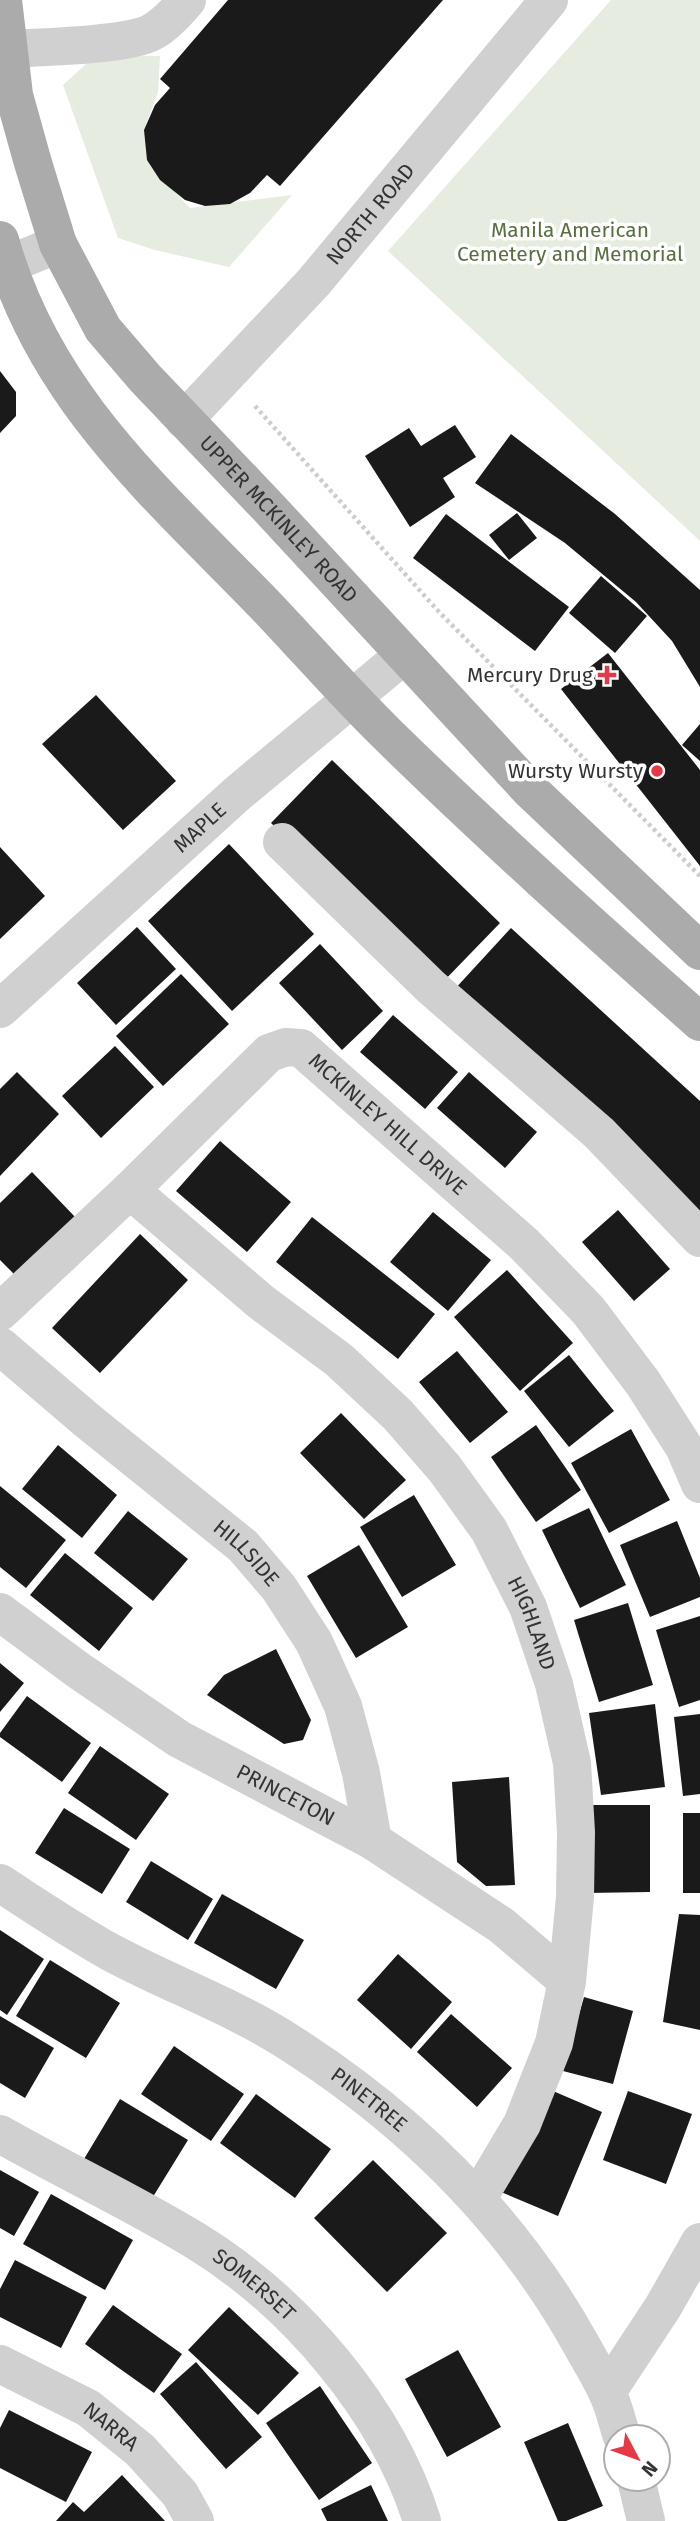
<svg xmlns="http://www.w3.org/2000/svg" width="700" height="2521" font-family="'Fira Sans',sans-serif">
	<style>
		.green { fill: #e6ecdf }
		.building { fill: #1a1a1a }
		.lines { fill: none; stroke-linecap: round; stroke-linejoin: round }
		.path { stroke: #cdcdcd; stroke-width: 4.5; stroke-dasharray: 3.5 3.5; stroke-linecap: butt }
		.minor { stroke: #d0d0d0; stroke-width: 38 }
		.major { stroke: #ababab; stroke-width: 38 }
		.poi-dot { fill: #e63946; stroke: #fff; stroke-width: 2.5 }
		.labels { text-anchor: middle; stroke-width: 7; stroke-linejoin: round; paint-order: stroke }
		.street-label { font-size: 21px; fill: #333; stroke: #fff }
		.park-label { font-size: 21px; fill: #56703f; stroke: #fff }
		.poi-label { font-size: 21px; fill: #333; stroke: #fff; text-anchor: end }
	</style>
	<rect width="100%" height="100%" fill="#fff"/>
	<path class="green" d="M611 0H700V541L388 251Z
		M96 55 160 56 158 92 144 130 156 172 190 208 292 195 229 267 155 250 118 238 63 85Z"/>
	<path class="building" d="M228 0H443L280 186 267 175 250 193 230 204 205 206 185 200 160 180 147 160 144 130 155 105 170 88 160 79Z
		M0 371 16 392V416L0 433Z
		M455 425 476 457 443 478 455 497 410 527 365 456 409 428 421 446Z
		M511 434 615 514 700 590V687L672 641 636 602 565 543 475 483Z
		M517 513 537 538 509 560 489 535Z
		M446 514 569 607 535 651 413 558Z
		M601 576 647 616 615 653 569 613Z
		M608 653 700 770V866L561 689Z
		M96 695 176 781 123 830 42 744Z
		M700 724V761L682 745Z
		M332 760 500 923 439 986 271 823Z
		M229 844 314 934 232 1011 148 921Z
		M0 847 45 896 0 939Z
		M137 927 176 969 116 1025 77 983Z
		M511 928 700 1101V1216L453 991Z
		M320 944 383 1011 342 1050 279 983Z
		M181 974 229 1024 163 1086 116 1036Z
		M393 1015 458 1072 425 1109 360 1052Z
		M115 1046 154 1087 101 1138 62 1096Z
		M17 1072 59 1114 0 1176V1089Z
		M469 1072 537 1132 505 1168 437 1108Z
		M220 1141 291 1202 247 1252 176 1191Z
		M32 1172 77 1219 17 1277 0 1260V1203Z
		M618 1210 670 1269 634 1301 582 1242Z
		M433 1212 491 1260 448 1311 390 1262Z
		M312 1217 435 1314 398 1359 276 1262Z
		M140 1234 188 1280 100 1373 52 1328Z
		M507 1270 573 1343 520 1391 454 1317Z
		M457 1351 508 1412 470 1443 419 1382Z
		M569 1355 614 1411 569 1447 524 1391Z
		M341 1413 406 1480 364 1519 300 1453Z
		M536 1425 581 1490 536 1522 491 1457Z
		M631 1429 670 1500 609 1533 571 1463Z
		M58 1445 117 1495 82 1538 22 1489Z
		M0 1486 66 1540 26 1588 0 1567Z
		M414 1495 456 1565 402 1597 360 1527Z
		M589 1508 626 1585 580 1608 542 1530Z
		M128 1511 188 1559 153 1601 94 1553Z
		M677 1521 700 1578V1597L650 1617 620 1545Z
		M359 1545 408 1627 356 1658 307 1576Z
		M65 1553 133 1608 99 1651 30 1595Z
		M628 1603 653 1685 599 1702 574 1620Z
		M700 1616V1700L679 1707 656 1630Z
		M276 1649 311 1720 303 1740 284 1744 207 1695 224 1675Z
		M0 1663 24 1683 0 1712Z
		M27 1696 91 1743 62 1782 0 1737V1733Z
		M655 1704 665 1787 601 1795 589 1713Z
		M700 1714V1794L683 1796 674 1717Z
		M100 1746 169 1794 136 1840 68 1793Z
		M509 1777 515 1885 486 1886 457 1862 452 1782Z
		M585 1805H650V1892L586 1893Z
		M64 1808 130 1849 102 1894 35 1853Z
		M683 1813H700V1893H683Z
		M151 1861 213 1899 188 1940 126 1902Z
		M222 1894 304 1940 276 1989 194 1943Z
		M679 1914 700 1915V2030L663 2022Z
		M0 1930 44 1959 7 2015 0 2010Z
		M398 1954 452 2002 411 2049 357 2000Z
		M50 1960 120 2003 86 2058 16 2016Z
		M584 1997 633 2011 613 2084 563 2071Z
		M451 2014 512 2068 477 2107 417 2052Z
		M0 2016 54 2048 25 2098 0 2083Z
		M174 2046 244 2094 211 2141 141 2094Z
		M546 2088 602 2112 558 2216 501 2192Z
		M628 2091 692 2114 666 2184 603 2160Z
		M256 2094 331 2149 295 2198 220 2143Z
		M120 2099 188 2140 151 2200 84 2159Z
		M373 2160 447 2233 387 2292 314 2218Z
		M0 2170 39 2192 14 2236 0 2228Z
		M51 2194 133 2240 105 2290 23 2244Z
		M15 2260 87 2297 61 2348 0 2317V2289Z
		M113 2305 182 2354 154 2393 85 2344Z
		M229 2307 299 2373 258 2415 188 2350Z
		M458 2350 501 2427 447 2457 405 2379Z
		M196 2362 262 2437 226 2469 160 2394Z
		M320 2386 372 2463 319 2500 266 2423Z
		M9 2410 92 2452 66 2502 0 2468V2428Z
		M568 2423 603 2506 566 2521H558L524 2442Z
		M122 2475 165 2521H56L73 2502 84 2512Z
		M371 2485 388 2521H327L321 2509Z"/>
	<g class="lines">
		<path class="path" d="M255 406 439 612 700 876"/>
		<g class="minor">
			<path d="M7 49C39 47 127 46 152 32 165 25 177 12 187 0"/>
			<path d="M0 268 58 244"/>
			<path id="s1" d="M184 420 313 283 549 0"/>
			<path d="M282 842 431 987 599 1133 700 1238"/>
			<path id="s2" d="M0 1009 238 793 404 655"/>
			<path id="s3" d="M130 1190 261 1302 339 1360 398 1415 445 1469 489 1530 528 1607 554 1684 572 1763 576 1832 575 1897 567 1981 554 2043 522 2124 478 2198"/>
			<path id="s4" d="M0 1312 130 1190 269 1053 286 1047 301 1048 524 1244 588 1310 643 1383 684 1447 700 1484"/>
			<path id="s5" d="M0 1346 89 1422 243 1546 279 1588 314 1642 343 1706 361 1773 373 1841"/>
			<path id="s6" d="M0 1612 78 1670 179 1739 373 1841 501 1925 567 1981"/>
			<path id="s7" d="M0 1883C37 1907 74 1932 112 1953 170 1984 232 2006 287 2041 410 2119 511 2218 582 2346 590 2361 600 2376 607 2392 614 2406 617 2422 622 2437"/>
			<path id="s8" d="M0 2134C65 2171 132 2202 196 2241 295 2302 387 2409 422 2521"/>
			<path id="s9" d="M0 2364 88 2408 140 2450 180 2494 195 2521"/>
			<path d="M607 2392 663 2307 700 2242"/>
			<path d="M636 2479 646 2521"/>
		</g>
		<g class="major">
			<path id="s10" d="M3 0 14 95 33 163 58 244 103 329 145 378 268 507 531 791 700 951"/>
			<path d="M0 240C44 398 157 493 266 606 306 648 345 693 387 734 488 833 594 928 700 1022"/>
		</g>
	</g>
	<g class="poi-dot">
		<path d="M603.5 664.5h7v7h7v7h-7v7h-7v-7h-7v-7h7z"/>
		<circle cx="657" cy="771" r="7"/>
	</g>
	<g class="labels">
		<g class="street-label">
			<text dy="7" stroke="none"><textPath href="#s1" startOffset="278">NORTH ROAD</textPath></text>
			<text dy="7" stroke="none"><textPath href="#s10" startOffset="606">UPPER MCKINLEY ROAD</textPath></text>
			<text dy="7" stroke="none"><textPath href="#s2" startOffset="270">MAPLE</textPath></text>
			<text dy="7" stroke="none"><textPath href="#s4" startOffset="522">MCKINLEY HILL DRIVE</textPath></text>
			<text dy="7" stroke="none"><textPath href="#s5" startOffset="322">HILLSIDE</textPath></text>
			<text dy="7" stroke="none"><textPath href="#s3" startOffset="600">HIGHLAND</textPath></text>
			<text dy="7" stroke="none"><textPath href="#s6" startOffset="340">PRINCETON</textPath></text>
			<text dy="7" stroke="none"><textPath href="#s7" startOffset="429">PINETREE</textPath></text>
			<text dy="7" stroke="none"><textPath href="#s8" startOffset="296">SOMERSET</textPath></text>
			<text dy="7" stroke="none"><textPath href="#s9" startOffset="128">NARRA</textPath></text>
		</g>
		<g class="park-label">
			<text x="570" y="237">Manila American<tspan x="570" dy="24">Cemetery and Memorial</tspan></text>
		</g>
		<g class="poi-label">
			<text x="593" y="682">Mercury Drug</text>
			<text x="643" y="778">Wursty Wursty</text>
		</g>
	</g>
	<g transform="translate(637 2458) rotate(131)"><circle r="33" fill="#ffffff" stroke="#adadad" stroke-width="2"/>
	<path d="M0-5L12 26L0 18L-12 26Z" fill="#e63946"/>
	<text y="-10" font-size="19" font-weight="bold" text-anchor="middle" fill="#333333">N</text>
	</g>
</svg>
